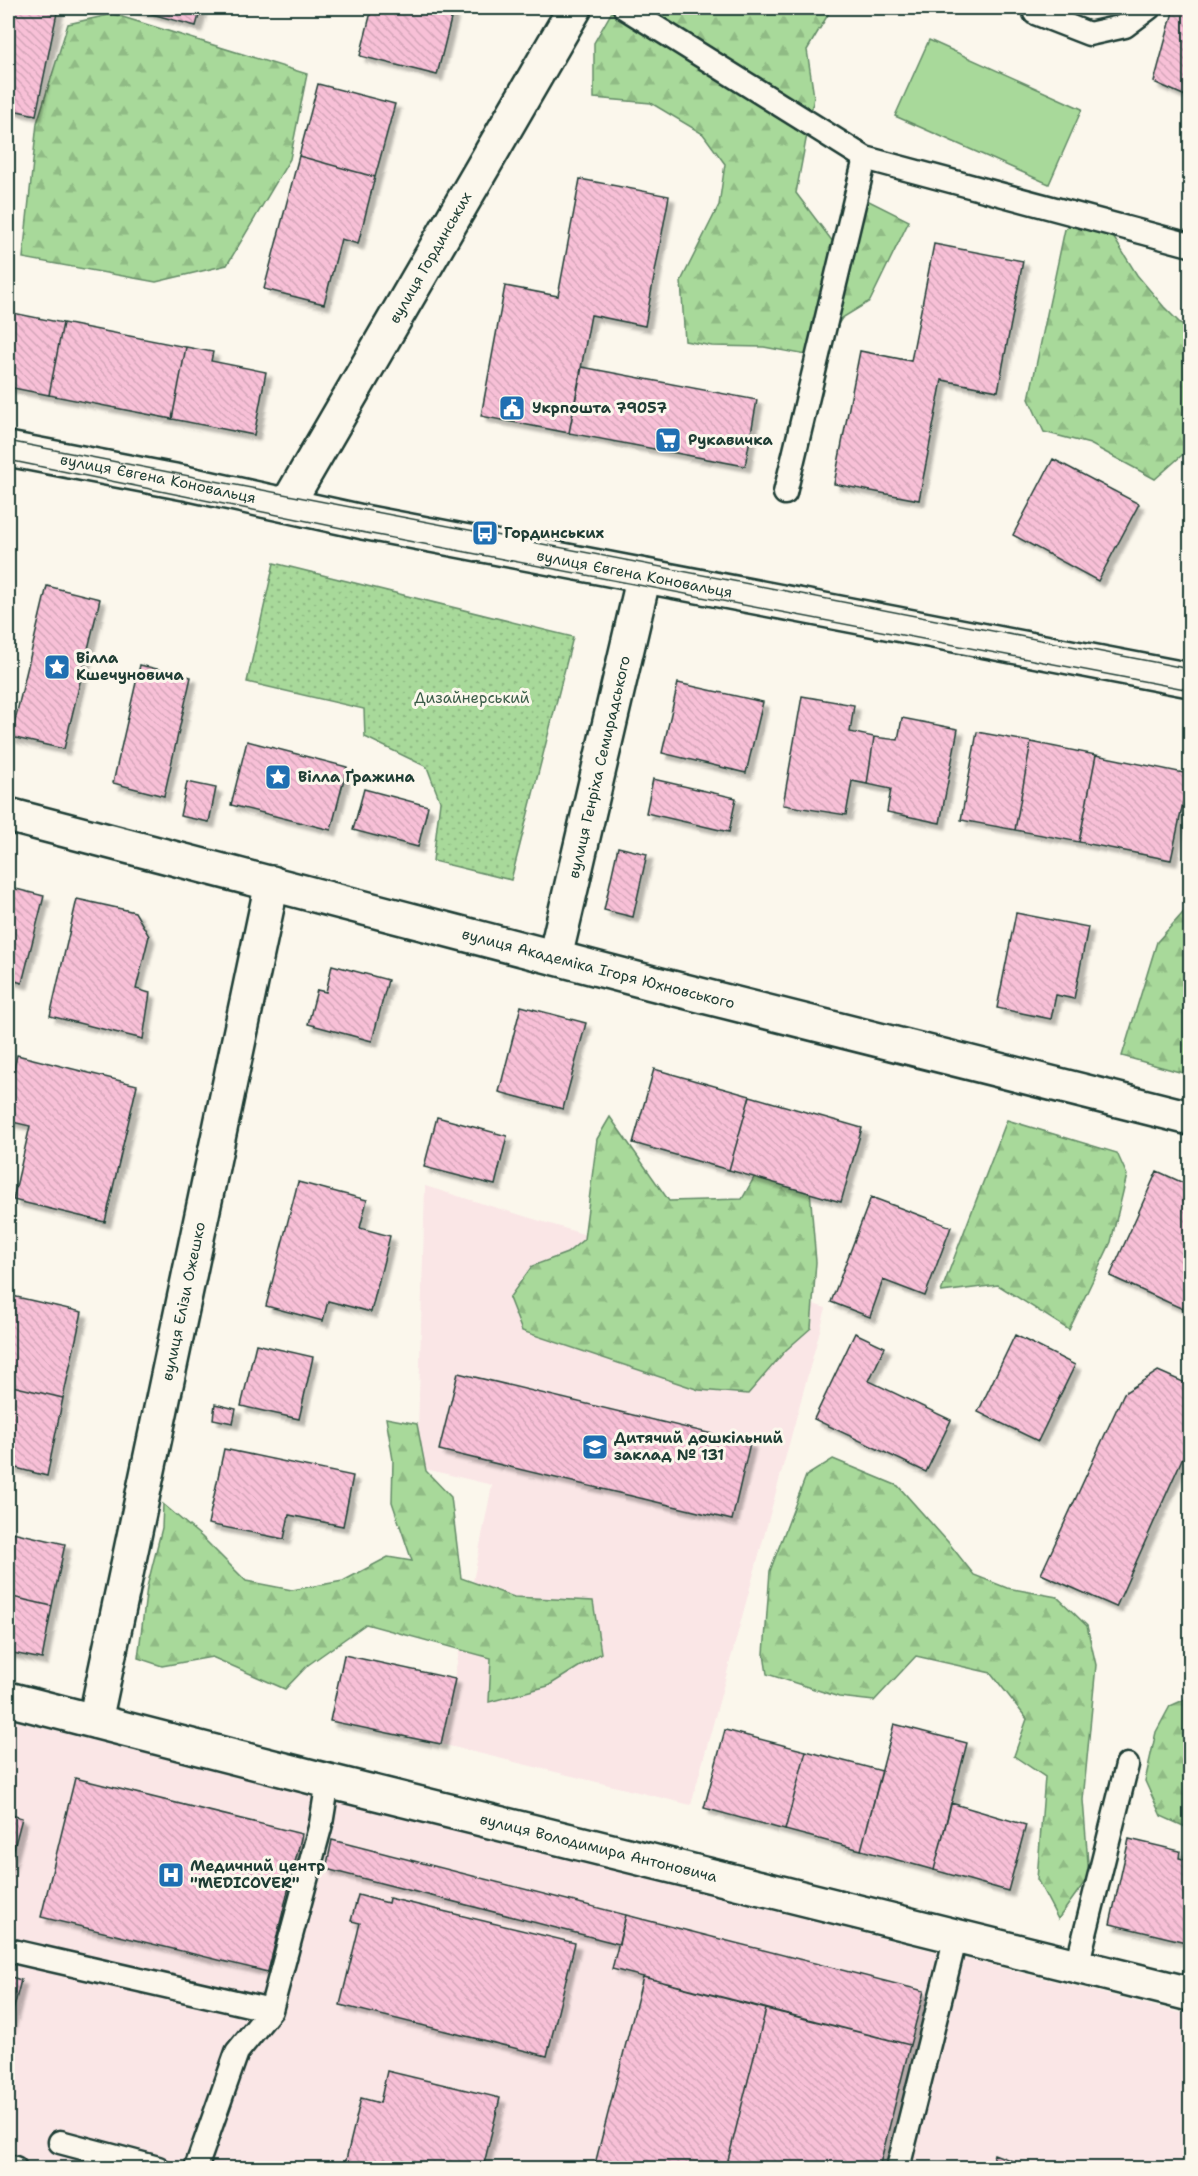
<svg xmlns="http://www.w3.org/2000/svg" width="1198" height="2176" font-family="'Shantell Sans',sans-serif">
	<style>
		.built { fill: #fae6e6 }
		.grass { fill: #a8d99a; stroke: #648b67; stroke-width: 1.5 }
		.forest { fill: url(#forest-firs); stroke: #648b67; stroke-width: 1.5 }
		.park { fill: url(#park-dots); stroke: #648b67; stroke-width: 1.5 }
		.building { fill: url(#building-back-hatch); stroke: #1f3d34; stroke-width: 1.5; filter: url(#shadow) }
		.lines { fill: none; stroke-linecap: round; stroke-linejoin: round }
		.lane-casing { stroke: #1f3d34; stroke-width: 27 }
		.street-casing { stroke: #1f3d34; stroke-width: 38 }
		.secondary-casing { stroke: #1f3d34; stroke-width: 38 }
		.lane { stroke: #fbf7ec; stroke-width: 22 }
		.street { stroke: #fbf7ec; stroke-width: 33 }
		.secondary { stroke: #fbf7ec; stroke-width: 33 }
		.tram { stroke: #1f3d34; stroke-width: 1.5 }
		.labels { text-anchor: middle; stroke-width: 6; stroke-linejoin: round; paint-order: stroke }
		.street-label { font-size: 15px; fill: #1f3d34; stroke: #fbf7ec }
		.poi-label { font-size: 15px; font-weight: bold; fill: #1f3d34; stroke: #fbf7ec; text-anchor: start }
		.park-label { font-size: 15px; fill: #3a5c48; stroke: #fbf7ec }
	</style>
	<defs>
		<pattern id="forest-firs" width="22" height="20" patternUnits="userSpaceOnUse" patternTransform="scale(1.5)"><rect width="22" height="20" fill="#a8d99a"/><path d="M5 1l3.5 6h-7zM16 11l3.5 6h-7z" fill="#90bb85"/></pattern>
		<pattern id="park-dots" width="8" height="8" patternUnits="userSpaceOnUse" patternTransform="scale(1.5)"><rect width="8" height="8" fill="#a8d99a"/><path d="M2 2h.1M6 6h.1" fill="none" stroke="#90bb85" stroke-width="1.8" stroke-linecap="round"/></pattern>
		<pattern id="building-back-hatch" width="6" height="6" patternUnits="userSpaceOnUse" patternTransform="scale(1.5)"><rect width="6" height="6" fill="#f8c0d7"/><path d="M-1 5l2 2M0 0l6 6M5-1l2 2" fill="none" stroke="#d4a6b9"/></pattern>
		<filter id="shadow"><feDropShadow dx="5.5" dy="5.5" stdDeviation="1.5" flood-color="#0004"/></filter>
	</defs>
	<rect width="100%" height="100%" fill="#fbf7ec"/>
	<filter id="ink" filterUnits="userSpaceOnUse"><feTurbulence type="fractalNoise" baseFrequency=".0167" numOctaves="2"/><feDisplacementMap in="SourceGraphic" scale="12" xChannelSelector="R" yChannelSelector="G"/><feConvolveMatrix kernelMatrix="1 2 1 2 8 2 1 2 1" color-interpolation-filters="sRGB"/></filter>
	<g filter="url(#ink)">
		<path class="built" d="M425 1186 826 1308 691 1805 441 1744 492 1485 417 1467Z
			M8 1719 1190 2015V2168H8Z"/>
		<path class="grass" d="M929 40 1082 109 1049 184 895 116Z"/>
		<path class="forest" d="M614 8H832L807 50 814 97 796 193 836 246 865 199 909 221 870 301 842 318 817 357 764 347 712 346 685 341 681 281 719 205 725 164 703 134 651 103 594 98V43Z
			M113 14 307 74 290 159 227 265 156 282 23 258 37 123 68 24Z
			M1086 216 1114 238 1137 275 1164 307 1190 333V448L1155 479 1090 444 1044 432 1029 399 1065 229Z
			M1190 905V1075L1122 1056 1157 942Z
			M610 1117 669 1201 742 1199 760 1167 810 1190 816 1262 811 1328 786 1350 748 1394 699 1390 522 1331 509 1298 532 1266 567 1253 584 1239 597 1139Z
			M1007 1120 1117 1153 1127 1175 1111 1242 1069 1330 998 1285 941 1292Z
			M386 1418 417 1424 426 1471 451 1497 461 1578 514 1597 593 1601 601 1653 548 1686 489 1702 491 1658 366 1624 308 1665 285 1689 212 1657 162 1666 138 1658 147 1587 162 1528 163 1504 202 1537 246 1581 292 1590 343 1581 388 1557 412 1561 392 1502 393 1460Z
			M833 1459 898 1486 948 1542 974 1575 1007 1588 1057 1597 1087 1626 1096 1665 1083 1800 1089 1876 1058 1919 1037 1879 1045 1777 1014 1756 1027 1719 991 1673 916 1656 874 1701 839 1697 767 1674 764 1654 770 1571 806 1476Z
			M1188 1698 1190 1700V1829L1161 1816 1145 1781 1156 1732 1170 1706Z"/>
		<path class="park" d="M274 563 573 637 511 880 433 861 440 801 427 767 365 737 364 709 247 682Z"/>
		<path class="building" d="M8 8H58L36 115 8 109Z
			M130 8H201L196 26Z
			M372 8H438L453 11 437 75 360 56Z
			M1174 8H1190V98L1154 82Z
			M318 84 395 104 375 177 299 156Z
			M299 156 375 177 358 244 341 239 324 304 264 289Z
			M580 179 669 196 645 326 591 315 569 433 481 416 505 286 558 296Z
			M934 244 1023 261 998 391 942 380 919 500 834 484 860 351 911 361Z
			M8 312 63 323 49 395 8 387Z
			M63 323 186 347 172 419 49 395Z
			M186 347 213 352 211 361 266 372 254 435 172 419Z
			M582 367 757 400 745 466 569 433Z
			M1053 459 1139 504 1098 581 1013 535Z
			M47 586 100 599 64 749 11 737Z
			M140 665 191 677 164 796 113 783Z
			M678 683 763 702 746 773 662 753Z
			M802 696 854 705 850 732 874 737 867 784 852 781 846 815 783 805Z
			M902 718 958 729 940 823 887 812 891 789 867 784 874 737 898 740Z
			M977 732 1031 742 1015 830 961 820Z
			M247 741 347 767 331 830 231 805Z
			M1031 742 1096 755 1079 842 1015 830Z
			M1096 755 1189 774 1171 860 1079 842Z
			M653 779 736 798 729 832 646 813Z
			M187 782 216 788 209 822 180 816Z
			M364 789 428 806 418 847 353 830Z
			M618 847 647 854 633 917 604 910Z
			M8 887 44 896 22 983 8 979Z
			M77 899 135 912 149 936 136 989 150 993 143 1039 50 1016Z
			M1016 913 1088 927 1074 999 1056 995 1051 1019 997 1008Z
			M332 965 388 980 372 1041 308 1024 317 990 326 992Z
			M521 1006 586 1023 563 1109 499 1092Z
			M17 1055 137 1085 105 1222 13 1200 30 1126 8 1121V1096Z
			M654 1069 750 1096 729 1170 633 1143Z
			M750 1096 862 1128 841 1202 729 1170Z
			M437 1117 507 1136 495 1185 424 1167Z
			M1157 1171 1190 1186V1292L1183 1309 1110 1276Z
			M298 1182 367 1200 360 1228 390 1236 371 1312 328 1301 323 1321 266 1306Z
			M871 1197 951 1227 925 1296 883 1280 870 1317 831 1302Z
			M8 1295 82 1312 63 1398 8 1385Z
			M855 1333 885 1347 869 1381 951 1420 926 1472 814 1419Z
			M1015 1335 1075 1365 1038 1441 978 1412Z
			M256 1344 313 1357 299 1419 241 1406Z
			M1158 1371 1190 1385V1441L1116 1607 1041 1574 1124 1393Z
			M458 1373 750 1443 732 1520 439 1450Z
			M8 1385 63 1398 47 1476 8 1466Z
			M215 1404 236 1409 233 1423 213 1419Z
			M224 1449 353 1476 343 1526 289 1515 284 1539 208 1524Z
			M8 1531 65 1544 52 1606 8 1596Z
			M8 1596 52 1606 42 1659 8 1652Z
			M344 1655 455 1679 441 1744 330 1721Z
			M894 1724 967 1743 934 1870 861 1850Z
			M725 1730 806 1751 785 1830 704 1808Z
			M806 1751 882 1771 861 1850 785 1830Z
			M75 1778 302 1834 268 1972 41 1917Z
			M951 1803 1026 1825 1008 1891 934 1870Z
			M8 1814 22 1818 8 1871Z
			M1129 1839 1180 1851 1179 1858 1190 1861V1943L1110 1924Z
			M332 1840 626 1915 619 1944 326 1869Z
			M358 1895 388 1903 389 1898 575 1943 547 2056 340 2005 360 1923 351 1921Z
			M626 1915 924 1991 910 2045 612 1969Z
			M8 1976 21 1980 8 2031Z
			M643 1977 766 2009 726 2168H594Z
			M766 2009 910 2045 879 2168H726Z
			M387 2071 500 2098 483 2168H344L361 2098 380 2103Z
			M994 2154 1031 2168H990Z"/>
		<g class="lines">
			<defs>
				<path id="lane" d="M625 8 865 158 785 493
					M1035 13 1089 34 1125 26 1149 8
					M865 158 1190 245
					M8 1950 271 2010
					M1077 1966 1127 1765
					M60 2142 158 2168
					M8 2166 15 2168
					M196 2168 237 2052 271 2010 321 1824 328 1781
					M898 2168 956 1936"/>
				<g id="street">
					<path id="s1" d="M287 505 575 8"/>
					<path id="s2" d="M8 815 652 983 1190 1118"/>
					<path id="s3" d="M555 957 644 576"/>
					<path id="s4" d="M95 1721 272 883"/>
				</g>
				<g id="secondary">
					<path id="s5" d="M8 449 185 483 363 522 1190 680"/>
					<path id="s6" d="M8 1699 328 1781 1190 1994"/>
				</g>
			</defs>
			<use href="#lane" class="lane-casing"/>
			<use href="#street" class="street-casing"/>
			<use href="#secondary" class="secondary-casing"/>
			<use href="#lane" class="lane"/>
			<use href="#street" class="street"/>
			<use href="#secondary" class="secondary"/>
			<path class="tram" d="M8 441 1190 669
				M8 460 361 532 1190 690"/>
		</g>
	</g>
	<defs>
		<symbol id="civic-square" viewBox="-11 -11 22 22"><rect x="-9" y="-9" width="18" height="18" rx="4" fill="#1f6fb2" stroke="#fbf7ec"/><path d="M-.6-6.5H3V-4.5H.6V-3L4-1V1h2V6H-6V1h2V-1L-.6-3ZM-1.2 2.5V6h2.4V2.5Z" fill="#fff"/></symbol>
		<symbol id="supermarket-square" viewBox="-11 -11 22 22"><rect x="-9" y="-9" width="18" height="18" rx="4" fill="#1f6fb2" stroke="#fbf7ec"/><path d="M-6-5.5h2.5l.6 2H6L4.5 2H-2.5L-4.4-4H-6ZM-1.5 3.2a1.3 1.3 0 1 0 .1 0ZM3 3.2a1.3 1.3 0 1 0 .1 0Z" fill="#fff"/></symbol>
		<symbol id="bus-square" viewBox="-11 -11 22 22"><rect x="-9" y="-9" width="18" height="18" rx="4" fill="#1f6fb2" stroke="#fbf7ec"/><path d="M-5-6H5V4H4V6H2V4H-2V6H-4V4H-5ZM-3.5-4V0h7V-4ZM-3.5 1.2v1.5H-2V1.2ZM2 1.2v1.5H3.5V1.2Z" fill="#fff"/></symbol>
		<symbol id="sight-square" viewBox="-11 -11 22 22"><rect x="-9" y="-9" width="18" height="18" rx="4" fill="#1f6fb2" stroke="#fbf7ec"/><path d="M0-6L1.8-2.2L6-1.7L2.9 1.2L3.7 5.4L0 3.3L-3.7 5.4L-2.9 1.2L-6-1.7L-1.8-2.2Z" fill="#fff"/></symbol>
		<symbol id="school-square" viewBox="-11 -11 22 22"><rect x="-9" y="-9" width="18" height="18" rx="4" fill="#1f6fb2" stroke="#fbf7ec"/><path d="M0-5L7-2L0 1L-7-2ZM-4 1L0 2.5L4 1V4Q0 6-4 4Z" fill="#fff"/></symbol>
		<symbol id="hospital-square" viewBox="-11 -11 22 22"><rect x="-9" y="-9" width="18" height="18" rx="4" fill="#1f6fb2" stroke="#fbf7ec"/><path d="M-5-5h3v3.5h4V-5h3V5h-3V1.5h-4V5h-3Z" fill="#fff"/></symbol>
	</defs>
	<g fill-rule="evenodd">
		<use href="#civic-square" x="497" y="393" width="30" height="30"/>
		<use href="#supermarket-square" x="653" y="425" width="30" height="30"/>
		<use href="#bus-square" x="470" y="518" width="30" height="30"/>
		<use href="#sight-square" x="42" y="652" width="30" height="30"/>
		<use href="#sight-square" x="263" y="762" width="30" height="30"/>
		<use href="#school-square" x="580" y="1432" width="30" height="30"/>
		<use href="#hospital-square" x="156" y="1860" width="30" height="30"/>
	</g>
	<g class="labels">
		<g class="street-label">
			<text dy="5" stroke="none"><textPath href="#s1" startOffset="286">вулиця Гординських</textPath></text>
			<text dy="5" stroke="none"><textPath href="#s5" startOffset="153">вулиця Євгена Коновальця</textPath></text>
			<text dy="5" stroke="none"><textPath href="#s5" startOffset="639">вулиця Євгена Коновальця</textPath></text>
			<text dy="5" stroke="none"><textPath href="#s3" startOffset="195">вулиця Генріха Семирадського</textPath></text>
			<text dy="5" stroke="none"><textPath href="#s2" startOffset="610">вулиця Академіка Ігоря Юхновського</textPath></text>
			<text dy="5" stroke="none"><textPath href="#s4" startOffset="429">вулиця Елізи Ожешко</textPath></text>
			<text dy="5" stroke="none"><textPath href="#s6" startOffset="609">вулиця Володимира Антоновича</textPath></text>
		</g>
		<g class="poi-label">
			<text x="532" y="413">Укрпошта 79057</text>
			<text x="688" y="445">Рукавичка</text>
			<text x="504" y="538">Гординських</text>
			<text x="76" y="663">Вілла<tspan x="76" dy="17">Кшечуновича</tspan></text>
			<text x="298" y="782">Вілла Ґражина</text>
			<text x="614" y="1443">Дитячий дошкільний<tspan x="614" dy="17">заклад № 131</tspan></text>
			<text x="190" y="1871">Медичний центр<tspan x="190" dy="17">"MEDICOVER"</tspan></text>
		</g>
		<g class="park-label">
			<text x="472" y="703">Дизайнерський</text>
		</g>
	</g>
	<rect width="1198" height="2176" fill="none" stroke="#fbf7ec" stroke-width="30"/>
	<rect x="15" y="15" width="1168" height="2146" fill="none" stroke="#1f3d34" stroke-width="2" filter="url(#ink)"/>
</svg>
